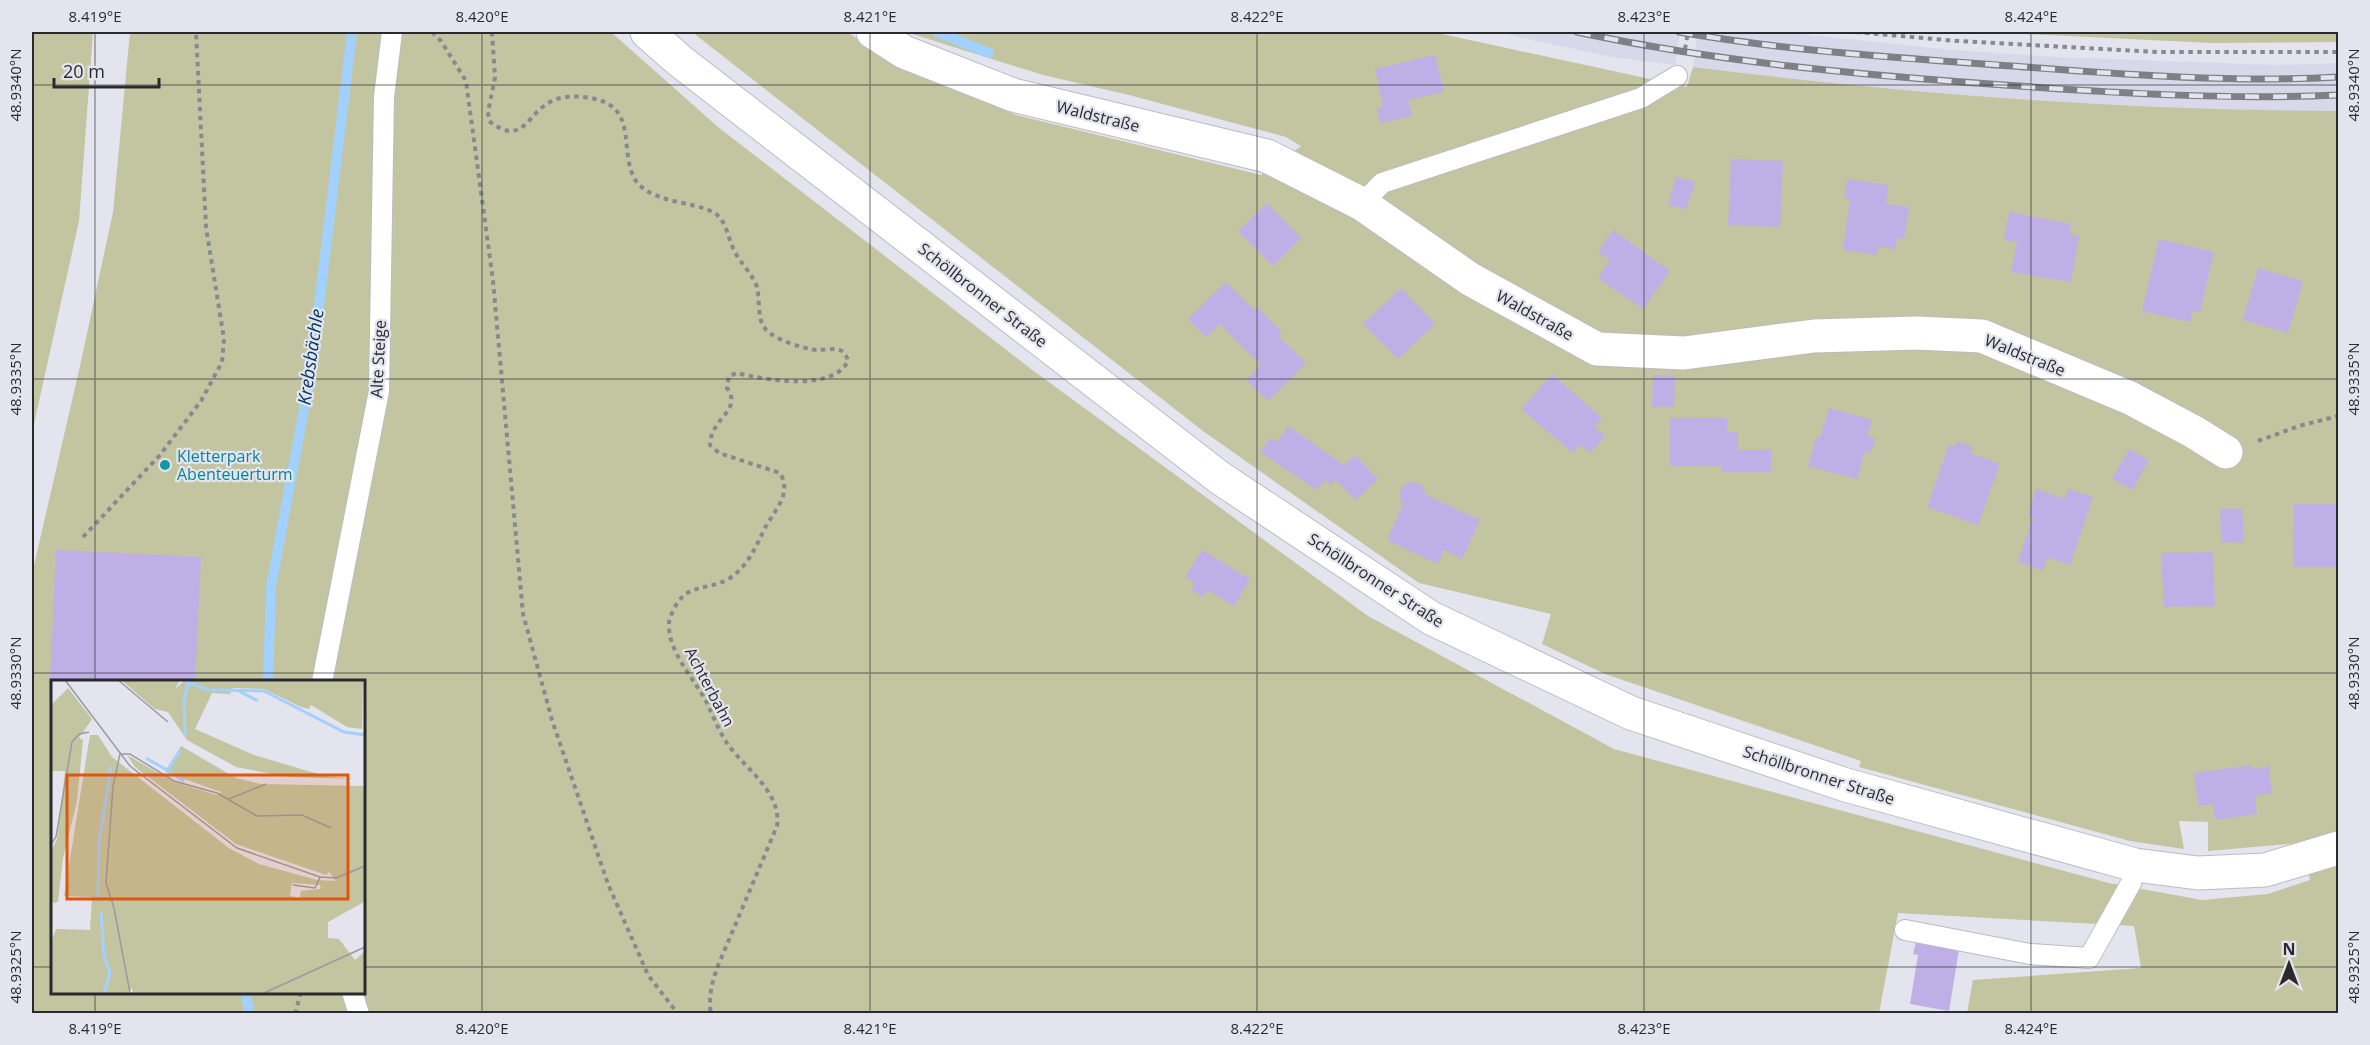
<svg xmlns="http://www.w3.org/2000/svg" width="2370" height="1045" font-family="'Open Sans',sans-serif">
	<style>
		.built { fill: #d8d8ea }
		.green { fill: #c2c5a0; fill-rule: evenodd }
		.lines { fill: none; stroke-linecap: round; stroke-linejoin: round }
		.stream { stroke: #a2d1ff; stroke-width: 10 }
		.building { fill: #c0afe7 }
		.lane-casing { stroke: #bbbbc5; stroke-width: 22 }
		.street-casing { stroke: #bbbbc5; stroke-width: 35 }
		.secondary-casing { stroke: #bbbbc5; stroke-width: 35 }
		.path { stroke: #888890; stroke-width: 4; stroke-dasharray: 4.5 4.5; stroke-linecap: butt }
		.lane { stroke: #fff; stroke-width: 20 }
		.street { stroke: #fff; stroke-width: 33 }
		.secondary { stroke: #fff; stroke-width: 33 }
		.rail-casing { stroke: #7f7f86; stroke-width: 7 }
		.rail { stroke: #e4e4ef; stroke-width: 4.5; stroke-dasharray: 14; stroke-linecap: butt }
		.ticks { fill: none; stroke: #2a2a2e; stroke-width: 1.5; stroke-opacity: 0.45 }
		.culture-dot { fill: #0f9aa8; stroke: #e4e4ef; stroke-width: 2 }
		.labels { text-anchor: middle; stroke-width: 4.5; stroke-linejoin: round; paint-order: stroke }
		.street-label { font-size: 16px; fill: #2a2a2e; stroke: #e4e4ef }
		.culture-label { font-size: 16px; fill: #0d838f; stroke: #e4e4ef; text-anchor: start }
		.water-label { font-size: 18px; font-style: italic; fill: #023962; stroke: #e4e4ef }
		.inset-river { fill: none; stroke: #a2d1ff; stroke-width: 3 }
		.inset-road { fill: none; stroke: #9a9aa2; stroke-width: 1.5 }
		.view { fill: #de570e; fill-opacity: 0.15; stroke: #de570e; stroke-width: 3 }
		.inset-edge { fill: none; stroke: #2a2a2e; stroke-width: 3 }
		.neatline { fill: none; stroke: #2a2a2e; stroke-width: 2 }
		.ticks-label { font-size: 15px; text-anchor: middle; fill: #2a2a2e }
	</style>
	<rect width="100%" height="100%" fill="#e4e4ef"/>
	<path class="built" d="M1501 32H1680L1675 65 1612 57 1518 37Z
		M1698 32H1782L1952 50 2056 57 2275 65 2338 63V111H2236L2069 102 1906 91 1800 80 1693 67Z"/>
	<path class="green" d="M32 32H93L79 221 32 433Z
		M130 32H611L718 127 1031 369 1368 616 1614 749 2109 883 2202 900 2268 894 2310 880 2301 843 2208 851V822L2179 821 2184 849 2130 841 1859 767 1861 761 1605 674 1542 644 1551 614 1419 583 1203 431 692 32H847L898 65 1016 115 1261 175 1301 146 1286 137 1129 95 1043 75 906 32H1433L1687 87 1693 67C1907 94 2123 110 2338 111V1013H1967L1973 980 2141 968 2134 926 1898 913 1879 1013 32 1014V574L80 366 113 212ZM52 682H363V992H52Z
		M1984 32H2338V42L2211 43Z"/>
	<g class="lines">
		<path class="stream" d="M937 32 989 53
			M268 682 271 587 311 371 352 32
			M246 992 249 1014"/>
	</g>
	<path class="building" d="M1435 55 1444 92 1408 100 1412 116 1380 123 1377 108 1383 106 1375 69Z
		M1731 159 1783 161 1780 227 1728 225Z
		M1676 177 1695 182 1686 209 1668 205Z
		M1847 179 1888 185 1886 204 1909 207 1904 239 1897 238 1895 249 1878 246 1877 255 1843 250 1850 198H1844Z
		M1267 203 1301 238 1273 266 1238 231Z
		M2009 212 2071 224 2069 234 2079 236 2071 282 2011 272 2017 242 2004 240Z
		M1613 230 1670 271 1643 309 1598 278 1610 260 1598 252Z
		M2159 239 2214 252 2200 312 2193 311 2190 322 2142 311Z
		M2258 268 2303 281 2288 333 2243 320Z
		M1226 282 1254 310 1257 307 1282 332 1278 336 1306 363 1268 401 1246 380 1261 365 1220 324 1206 337 1188 319Z
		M1401 288 1435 324 1398 359 1363 324Z
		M1552 374 1602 418 1594 426 1605 436 1590 453 1580 445 1573 453 1521 409Z
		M1653 375 1675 376 1674 407H1652Z
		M1829 408 1872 420 1867 435 1875 438 1871 453 1865 451 1857 479 1808 466 1817 436 1820 438Z
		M1670 418H1727V432H1738V450H1771V472H1722V466H1670Z
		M1288 426 1344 465 1355 455 1378 479 1356 500 1335 479 1331 485 1325 480 1317 490 1260 452 1270 438 1277 442Z
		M1957 441 1973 447 1970 453 2000 464 1978 525 1927 507 1949 445 1955 447Z
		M2129 449 2149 460 2132 490 2112 479Z
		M1410 482 1422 485 1426 495 1480 520 1462 559 1444 550 1438 564 1387 540 1403 504 1400 498V492L1402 486Z
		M2036 489 2065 499 2068 489 2093 497 2070 565 2047 557 2043 571 2018 562 2033 517 2028 515Z
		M2294 504H2338V567H2293Z
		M2242 508 2244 542 2221 543 2220 509Z
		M56 550 201 557 195 682H52V700H49Z
		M1202 550 1250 579 1234 606 1207 590 1203 597 1191 590 1195 583 1185 577Z
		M2213 552 2215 606 2164 607 2161 553Z
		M2251 765 2252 769 2269 766 2272 793 2255 796 2257 814 2215 820 2213 804 2198 806 2194 773Z
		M1916 942 1959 950 1949 1011 1910 1004 1918 955 1913 954Z"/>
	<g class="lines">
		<defs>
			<path id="lane" d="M1362 204 1382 183 1641 98 1677 76
				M322 682 379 391 384 97 392 32
				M1905 930 2030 954 2089 958 2131 883 2135 865
				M352 992 359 1014"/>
			<path id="street" d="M873 32 904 52 1013 95 1267 156 1362 204 1470 279 1597 349 1684 353 1814 336 1916 333 1982 336 2130 398 2194 432 2226 452"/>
			<path id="secondary" d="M647 32 680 61 1220 478 1431 618 1631 713 1846 785 2135 865 2198 873 2265 870 2338 848"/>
		</defs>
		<use href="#lane" class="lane-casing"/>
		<use href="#street" class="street-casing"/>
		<use href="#secondary" class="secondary-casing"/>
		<path class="path" d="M432 32 441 41 466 81 493 281 523 614 552 720 608 884 648 975 678 1014
			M492 32 495 78 488 112 489 121C524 148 526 113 552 101 566 94 588 96 602 101 637 114 619 156 636 181 655 207 708 200 721 219 728 229 729 242 735 252 741 264 752 273 757 287 760 299 757 317 764 327 771 339 804 349 817 350 824 350 834 348 840 350 845 352 847 357 848 361 833 392 765 380 737 373L729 376 727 388C743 411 711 417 710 445L719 453 780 473C792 493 776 509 766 526 756 546 749 565 730 578 708 592 686 581 673 611 671 615 669 619 669 623 667 650 694 679 706 701 713 716 719 732 729 746 746 769 782 793 777 826L717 968C712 983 708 997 711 1014
			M1856 32 1957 41 2158 52H2338
			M1685 49 1688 32
			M2258 441 2299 426 2338 416
			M83 537 160 455 201 401 222 362 224 339 206 227 196 32
			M295 1014 301 992"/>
		<use href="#lane" class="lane"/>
		<use href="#street" class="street"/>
		<use href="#secondary" class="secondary"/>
		<defs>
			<path id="rail" d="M1577 32C1717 62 1861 75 2004 85 2115 93 2227 100 2338 95
				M1679 32C1788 51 1901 58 2012 66 2120 74 2230 83 2338 77"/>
		</defs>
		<use href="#rail" class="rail-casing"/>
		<use href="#rail" class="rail"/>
	</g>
	<path class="ticks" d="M95 32V682M482 32V1014M870 32V1014M1257 32V1014M1644 32V1014M2031 32V1014M32 85H2338M32 379H2338M32 673H2338M32 967H52M363 967H2338M95 992V1014"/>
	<circle class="culture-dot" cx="165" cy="465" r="6"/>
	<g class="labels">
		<g class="street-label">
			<text transform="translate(1098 116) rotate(14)" y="6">Waldstraße</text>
			<text transform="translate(983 295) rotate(38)" y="6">Schöllbronner Straße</text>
			<text transform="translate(1535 315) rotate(29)" y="6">Waldstraße</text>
			<text transform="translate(2025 355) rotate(22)" y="6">Waldstraße</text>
			<text transform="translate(378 359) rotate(-87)" y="6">Alte Steige</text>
			<text transform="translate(1376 580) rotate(33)" y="6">Schöllbronner Straße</text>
			<text transform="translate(710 687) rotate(62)" y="6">Achterbahn</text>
			<text transform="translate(1819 775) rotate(18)" y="6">Schöllbronner Straße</text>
		</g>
		<g class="culture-label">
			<text x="177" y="462">Kletterpark<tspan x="177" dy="18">Abenteuerturm</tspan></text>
		</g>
		<g class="water-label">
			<text transform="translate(311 357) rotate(-82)" y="6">Krebsbächle</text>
		</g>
	</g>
	<g transform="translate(51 680)">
		<rect width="314" height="314" fill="#e4e4ef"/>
		<path d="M70 0H129L124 9 134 0 312 1 311 49 296 47 260 25 258 29 250 27 213 9 182 8 179 14 161 13 144 49 203 75 274 96 304 99 238 97 185 87 136 60 117 32 104 29ZM17 8 41 39 28 58 32 60 26 121 12 178 7 222 4 223 0 221V170L6 160 14 91H0V25ZM39 55H47L61 77 178 168 208 184 266 200 285 201 278 192 275 195 185 164 84 87 76 75 123 102 166 115 170 112 114 92 130 66 185 98 209 104 313 106V222L277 242V258L288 259 304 280 313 272V313H82L81 308 77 313H0V262L5 249 39 250 41 217 13 216ZM241 203 269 205 270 209 250 211 249 218 239 216Z" fill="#c2c5a0" fill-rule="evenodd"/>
		<path class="inset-river" d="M132 0 157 10 213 11 293 52 314 55M186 10 207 21M134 56 133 21 137 3M95 78 116 90 130 70M117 91 133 101M47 219 48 164 60 87M50 232 53 276 59 293 53 313"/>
		<path class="inset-road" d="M14 0 79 86 186 168 269 197 285 198 314 186M67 0 117 42M178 119 215 104M0 164 5 157 21 62 28 54 38 52M242 205 264 208 269 197M79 313 63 228 55 203 62 106 69 74H79L123 101 166 113 206 136 251 135 280 148M213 313 314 267"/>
		<path class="view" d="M16 95H297V219H16Z"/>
		<rect width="314" height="314" class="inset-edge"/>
	</g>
	<rect width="2370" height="1045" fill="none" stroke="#e4e4ef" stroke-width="66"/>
	<g transform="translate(2289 964)" stroke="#e4e4ef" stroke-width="4.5" paint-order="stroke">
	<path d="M0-4.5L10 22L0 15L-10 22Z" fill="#2a2a2e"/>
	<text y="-9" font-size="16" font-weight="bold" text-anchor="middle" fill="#2a2a2e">N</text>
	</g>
	<path d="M54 78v9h105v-9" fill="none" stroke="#2a2a2e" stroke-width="3"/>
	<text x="63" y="78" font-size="18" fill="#2a2a2e" stroke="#e4e4ef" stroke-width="4.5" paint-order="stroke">20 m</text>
	<rect x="33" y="33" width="2304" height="979" class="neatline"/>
	<g class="ticks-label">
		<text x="95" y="22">8.419°E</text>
		<text x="482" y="22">8.420°E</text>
		<text x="870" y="22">8.421°E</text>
		<text x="1257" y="22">8.422°E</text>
		<text x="1644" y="22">8.423°E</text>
		<text x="2031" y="22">8.424°E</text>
		<text transform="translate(16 85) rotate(-90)" y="5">48.9340°N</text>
		<text transform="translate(2354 85) rotate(-90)" y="5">48.9340°N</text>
		<text transform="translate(16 379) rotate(-90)" y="5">48.9335°N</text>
		<text transform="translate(2354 379) rotate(-90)" y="5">48.9335°N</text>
		<text transform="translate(16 673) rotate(-90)" y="5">48.9330°N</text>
		<text transform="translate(2354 673) rotate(-90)" y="5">48.9330°N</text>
		<text transform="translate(16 967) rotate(-90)" y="5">48.9325°N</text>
		<text transform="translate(2354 967) rotate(-90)" y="5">48.9325°N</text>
		<text x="95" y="1034">8.419°E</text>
		<text x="482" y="1034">8.420°E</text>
		<text x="870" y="1034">8.421°E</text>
		<text x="1257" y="1034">8.422°E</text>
		<text x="1644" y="1034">8.423°E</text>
		<text x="2031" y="1034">8.424°E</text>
	</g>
</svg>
